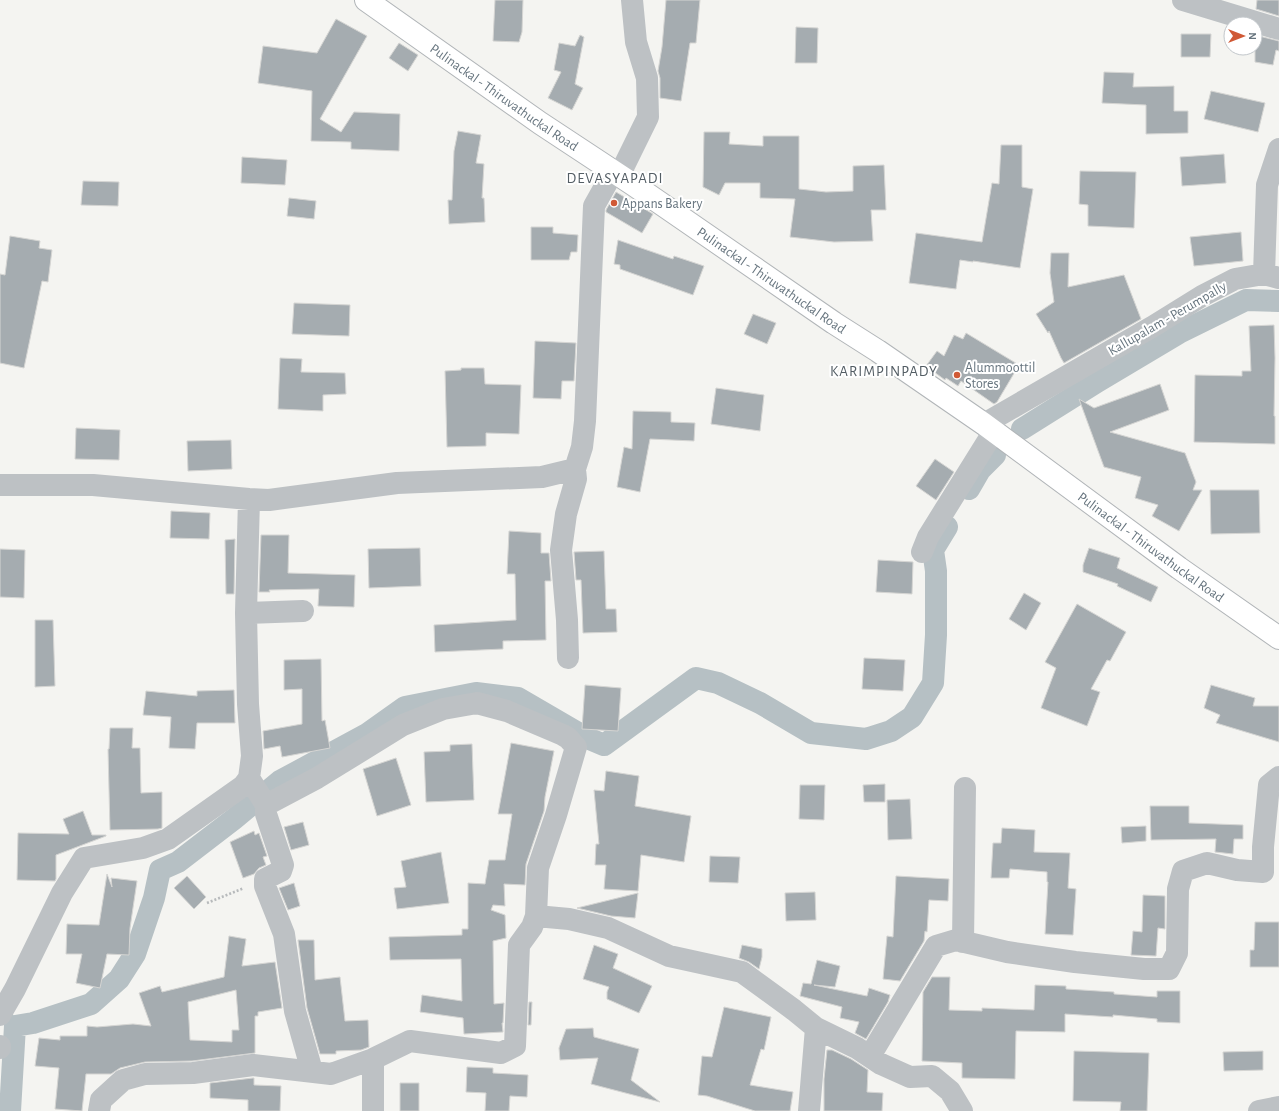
<svg xmlns="http://www.w3.org/2000/svg" width="1279" height="1111" font-family="'Alegreya Sans',sans-serif">
	<style>
		.lines { fill: none; stroke-linecap: round; stroke-linejoin: round }
		.stream { stroke: #b6c0c4; stroke-width: 6 }
		.canal { stroke: #b6c0c4; stroke-width: 22 }
		.building { fill: #a5acb0; stroke: #d5d5d3; fill-rule: evenodd }
		.major-casing { stroke: #b1b5b8; stroke-width: 24 }
		.path { stroke: #b7babc; stroke-width: 2.5; stroke-dasharray: 2 2; stroke-linecap: butt }
		.minor { stroke: #bdc1c4; stroke-width: 22 }
		.major { stroke: #fff; stroke-width: 22 }
		.poi-dot { fill: #d05935; stroke: #fff; stroke-width: 1.5 }
		.labels { text-anchor: middle; stroke-width: 4; stroke-linejoin: round; paint-order: stroke }
		.street-label { font-size: 14px; fill: #66747e; stroke: #fff }
		.poi-label { font-size: 14px; fill: #66747e; stroke: #fff; text-anchor: start }
		.neighbourhood-label { font-size: 15px; letter-spacing: 1px; fill: #535d64; stroke: #fff }
	</style>
	<rect width="100%" height="100%" fill="#f4f4f1"/>
	<g class="lines">
		<path class="stream" d="M7 1013 10 1015 15 1026"/>
		<path class="canal" d="M1022 429 1097 382 1179 333 1246 300 1279 301
			M969 489 980 470 995 455
			M10 1111 15 1026 33 1023 91 1004 119 979 135 954 154 898 160 870 178 862 234 819 280 781 367 734 405 707 476 693 518 698 585 737 604 745 696 678 718 683 760 703 811 733 866 739 891 731 912 717 933 683 936 635V571L933 550 947 527"/>
	</g>
	<path class="building" d="M495 0H523L522 32 519 42 493 41Z
		M666 0H700L696 43H690L681 101 660 98V78L658 71 662 47Z
		M1257 0H1279V16L1256 9Z
		M336 19 367 36 320 119 341 132 354 112 400 114 399 151 351 149V142L311 141 312 91 258 83 263 46 317 53Z
		M796 27 818 28 817 63H795Z
		M1181 34H1211L1210 57H1181Z
		M580 35 584 37 575 84 583 88 572 110 548 98 561 72 554 70 559 43 575 46Z
		M1255 35 1279 41V51L1276 50 1273 65 1255 62Z
		M399 43 418 55 408 71 389 58Z
		M1104 72 1134 73 1133 87 1174 86V111H1188V133L1146 134V105L1102 103Z
		M1211 91 1265 103 1258 132 1204 119Z
		M458 131 481 135 476 163 484 164 482 198H484L485 222 449 224 448 200H452L454 151Z
		M704 132H730L729 144 763 146V136H799V189L826 192 853 191V166L884 165 886 210H871L873 241 834 242 790 237 795 199 760 198V183H725L719 195 703 187Z
		M1001 145H1022V187L1033 189 1020 268 973 261V262L960 260 956 289 909 283 916 233 982 242 992 183 999 184Z
		M1224 154 1226 183 1182 186 1180 157Z
		M242 157 287 160 285 185 241 183Z
		M1080 171 1136 172 1134 228 1088 226V205L1079 204Z
		M83 181 119 182 118 206 81 205Z
		M616 192 653 214 642 233 606 212V210Z
		M289 198 316 201 314 219 287 216Z
		M531 227H553V233L578 235 577 252H571L569 260H531Z
		M1241 232 1243 261 1194 266 1190 237Z
		M10 236 40 241 39 248 52 250 48 282 42 281 24 368 0 363V274L5 275Z
		M618 240 673 259 674 256 704 266 693 295 620 269V265L614 264Z
		M1051 253H1069L1068 287 1124 275 1141 319 1064 363 1061 358 1049 331 1048 333 1036 314 1054 302 1050 273Z
		M294 303 350 305 349 336 292 334Z
		M753 314 776 323 767 344 744 334Z
		M1274 325 1275 358 1274 416H1275V444L1194 442 1195 375 1242 376V371H1251L1249 326Z
		M966 333 1019 365 997 402 994 404 961 381 958 386 946 378 945 380 926 366 937 351 944 356 954 335 963 339Z
		M535 341 576 343 574 381H562L561 399 533 398Z
		M280 358 302 359 301 372 345 373 346 394 323 395V411L278 409Z
		M461 368H484L485 384 521 385 519 434 486 433V446L447 447 445 371 461 370Z
		M1160 384 1169 410 1110 432 1185 453 1196 482 1193 490H1202L1179 531 1152 516 1158 505 1135 498 1141 477 1104 467 1079 399 1094 408Z
		M716 388 764 395 760 431 711 424Z
		M633 411 671 412V422L695 423 694 441 650 439 640 492 617 487 624 447 632 449Z
		M76 428 120 430 119 460 75 459Z
		M231 440 232 469 188 471 187 441Z
		M935 459 954 472 936 500 916 486Z
		M1210 490H1259L1260 533 1211 534Z
		M171 511 210 513 209 539 170 538Z
		M509 531 541 533V553H549L551 581H545L546 640 503 641V649L435 652 434 625 516 620 515 574H507Z
		M261 535H289L288 573 355 575 354 607 318 606 319 589 269 590 270 592H259Z
		M235 539 234 594H226L225 540Z
		M420 548 421 586 369 588 368 549Z
		M1089 548 1120 558 1117 568 1158 587 1151 602 1117 586 1118 584 1083 572V565Z
		M0 549 25 550 24 598 0 597Z
		M604 551 606 609H616L617 632 583 633 581 580H576L574 552Z
		M878 560 913 562 912 594 876 592Z
		M1024 593 1041 603 1026 630 1009 619Z
		M1077 604 1126 632 1110 661 1107 660 1091 689 1100 692 1087 726 1041 708 1056 668 1045 662Z
		M35 620H53L55 686 35 687Z
		M864 658 905 660 903 691 862 689Z
		M321 659 322 721 325 720 330 748 282 757 280 746 264 749 263 731 302 724V689L284 690V660Z
		M585 685 621 688 618 731 582 729Z
		M1211 685 1255 698 1253 706H1279V742L1216 723 1220 715 1204 708Z
		M234 690 235 723H197L195 749 169 748 171 717 143 715 146 691 197 696V691Z
		M110 728H133L132 748H140L141 793 162 792V828L158 829 110 830 108 749H109Z
		M511 743 554 751 545 797 544 811 526 864 525 885 504 884 505 906 493 905 491 910 505 915 506 938 493 941 494 1004 504 1003 503 1023H502L503 1032 464 1034 463 1018 420 1012 422 995 462 1001 461 959 390 960 389 937 462 935V929H468V883L485 884 489 860H505L512 814H498Z
		M472 744 474 800 426 802 424 752 450 751V745Z
		M396 758 411 805 377 816 363 769Z
		M606 771 639 776 635 806 691 816 684 862 641 855 638 891 604 889 606 865H595L596 844H599L594 790 604 791Z
		M885 784V802H864L863 785Z
		M800 785H825L824 820 799 819Z
		M910 799 912 839 888 840 887 800Z
		M1150 806H1189V823L1243 825V839H1234L1233 854 1215 852 1216 839 1151 840Z
		M83 811 92 835H106V836L56 855V879L55 881 17 880 18 833 69 834 63 819Z
		M303 822 309 845 291 850 284 827Z
		M1146 826V841L1122 843 1121 827Z
		M1002 828 1035 830 1034 852 1070 853 1068 888 1076 889 1073 935 1045 934 1048 882H1047V872L1010 869 1009 878H991L993 843H1001Z
		M254 831 255 835 259 833 267 856 263 857 266 865 259 868 254 874 243 878 230 842Z
		M441 852 449 903 397 909 394 888 406 887 401 861Z
		M710 856 740 857 738 883 709 882Z
		M107 874 112 887 111 878 137 881 130 928 129 955 107 954 100 988 76 983 82 954H66L67 924 99 925Z
		M187 876 206 897 194 909 174 888Z
		M896 876 949 879 948 901 929 900 927 932 925 931 924 941 900 981 883 979 887 936 893 937Z
		M294 883 300 906 288 910 279 888Z
		M815 892 816 920 786 921 785 893Z
		M638 893 635 918 611 916 577 908Z
		M1143 895 1165 896V929L1158 928 1156 956 1131 955 1133 931 1142 932Z
		M1255 922H1279V967H1250V950H1254Z
		M229 936 246 939 242 966 275 962 282 1008 258 1012V1016H255V1053L192 1061 145 1062 120 1068 111 1074H86L82 1111 55 1109 59 1068 35 1066 39 1038 60 1040V1036H87V1026L97 1027 133 1024 151 1026 139 993 160 986 162 992 224 977ZM236 990 239 1030H232V1042L190 1040 188 1002Z
		M298 940H314L315 980 340 977 345 1021 368 1020 369 1047 361 1050 336 1051V1054H320L307 1008Z
		M594 945 618 954 613 968 652 986 639 1013 607 999V992L609 987 583 979Z
		M742 945 762 949V957L759 969 749 962 739 958Z
		M817 960 840 966 835 987 814 985 867 996 869 988 890 995 888 1002 866 1039 855 1033 859 1022 840 1018 842 1007 800 996 803 983 811 984Z
		M932 977H950L949 1010 982 1011V1008L1034 1010 1035 985 1066 986V989L1114 992V994L1157 997V991H1180V1023L1157 1022V1019L1113 1015V1017L1065 1014V1032L1016 1031 1015 1079 962 1078V1063L922 1061 923 992Z
		M529 1002H532L531 1025H528Z
		M724 1007 771 1017 764 1050 761 1049 750 1085 793 1092 790 1111H755L707 1096 698 1095 702 1056 712 1057Z
		M593 1028 594 1037 639 1049 631 1080 660 1102 591 1084 598 1058 560 1060 559 1048 566 1029Z
		M827 1050H832L851 1059 868 1070 867 1092 883 1093 882 1111H824V1079Z
		M1074 1051 1149 1053 1147 1111H1120L1121 1102 1073 1101Z
		M1263 1051V1070L1224 1071 1223 1052Z
		M467 1067 493 1068V1073L528 1075 527 1097 510 1096 509 1111H485L486 1093 466 1092Z
		M253 1078H254V1085L281 1086 280 1111H248V1100L210 1098V1083Z
		M400 1083H419V1111H400Z"/>
	<g class="lines">
		<defs>
			<g id="major">
				<path id="s1" d="M366 0 540 123 634 185 834 323 878 351 984 424 1179 568 1279 638"/>
			</g>
		</defs>
		<use href="#major" class="major-casing"/>
		<path class="path" d="M207 903 244 888"/>
		<path class="minor" d="M1183 0 1279 29
			M619 176 648 117 647 78 636 42 632 0
			M1264 274 1267 185 1279 149
			M984 424 1152 327 1202 296 1235 279 1264 274 1279 278
			M0 485H93L249 499 269 500 397 483 542 477 575 469 582 447 585 421 594 206 613 172
			M922 552 928 537 994 431
			M246 613 303 611
			M568 658 567 620 561 550 566 514 576 479 575 469
			M249 778 266 805 317 778 403 725 443 709 477 703 507 711 563 735 568 738 576 747 556 815 538 868 536 916
			M266 805V814L283 865 281 871 265 879V886L284 934 295 1011 312 1071
			M963 942 965 788
			M0 1015 15 989 62 893 84 858 143 848 168 839 243 786 249 778 252 756 248 704 246 613 249 499
			M0 1046V1048
			M870 1056 936 946 956 940 1007 952 1075 962 1144 969H1169L1177 953 1178 889 1183 871 1207 863 1237 870 1263 872V847L1269 785 1279 777
			M373 1059V1111
			M99 1111 101 1100 123 1080 145 1074 193 1073 253 1065 331 1074 373 1059 410 1041 501 1053 515 1046 519 945 532 927 536 916 569 919 608 928 669 956 742 972 794 1010 816 1028 857 1048 881 1064 910 1077 932 1076 950 1091 962 1111
			M809 1111 816 1028
			M1259 1111 1279 1107"/>
		<use href="#major" class="major"/>
	</g>
	<g class="poi-dot">
		<circle cx="614" cy="203" r="4"/>
		<circle cx="957" cy="375" r="4"/>
	</g>
	<g class="labels">
		<g class="street-label">
			<text dy="5" stroke="none"><textPath href="#s1" startOffset="169">Pulinackal - Thiruvathuckal Road</textPath></text>
			<text dy="5" stroke="none"><textPath href="#s1" startOffset="493">Pulinackal - Thiruvathuckal Road</textPath></text>
			<text transform="translate(1167 318) rotate(-30)" y="5">Kallupalam - Perumpally</text>
			<text dy="5" stroke="none"><textPath href="#s1" startOffset="957">Pulinackal - Thiruvathuckal Road</textPath></text>
		</g>
		<g class="poi-label">
			<text x="622" y="208">Appans Bakery</text>
			<text x="965" y="372">Alummoottil<tspan x="965" dy="16">Stores</tspan></text>
		</g>
		<g class="neighbourhood-label">
			<text x="615" y="183">DEVASYAPADI</text>
			<text x="884" y="376">KARIMPINPADY</text>
		</g>
	</g>
	<g transform="translate(1243 36) rotate(90)"><circle r="19" fill="#ffffff" stroke="#c2c7cb"/>
	<path d="M0-3L7 15L0 10L-7 15Z" fill="#d05935"/>
	<text y="-6" font-size="11" font-weight="bold" text-anchor="middle" fill="#66747e">N</text>
	</g>
</svg>
